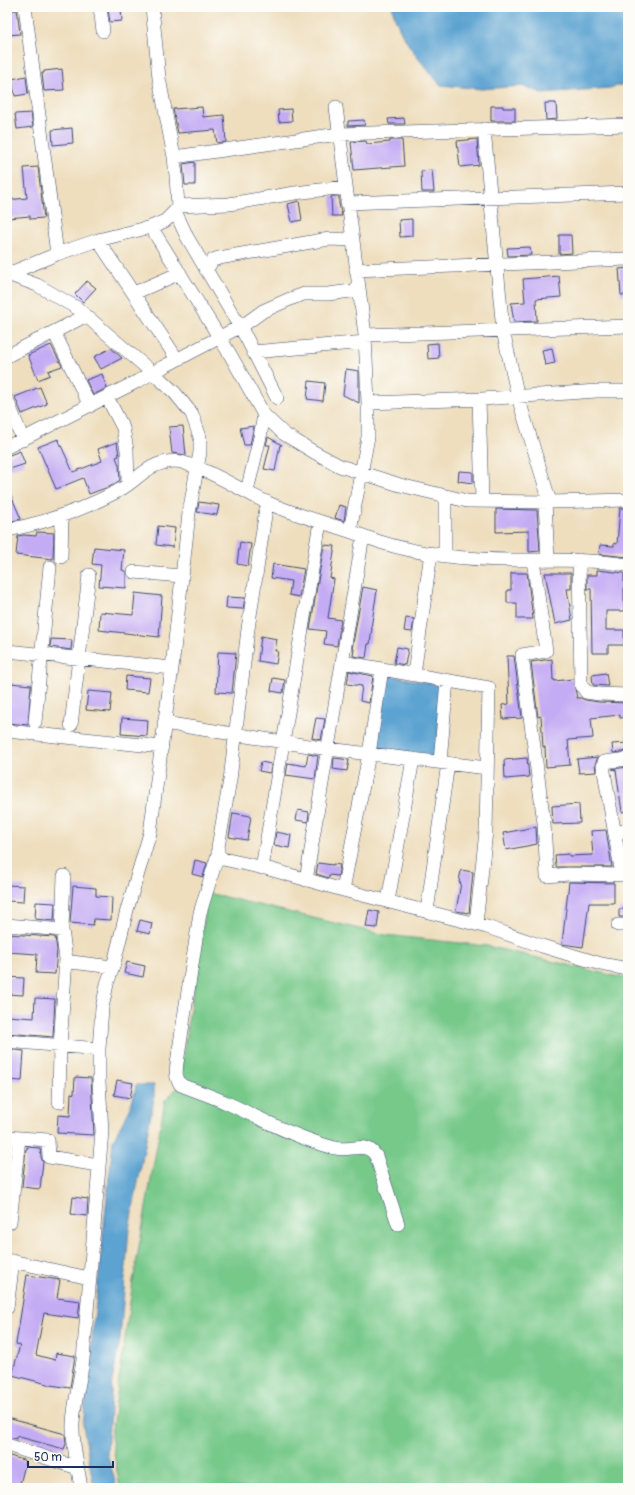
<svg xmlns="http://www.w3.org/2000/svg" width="635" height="1495" font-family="Pangolin,sans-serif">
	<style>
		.green { fill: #77c98a; stroke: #497c74 }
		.water { fill: #5ba3d1; stroke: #3b6998 }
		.building { fill: #c4acf4 }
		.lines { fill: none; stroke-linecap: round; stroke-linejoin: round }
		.minor-casing { stroke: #3b496c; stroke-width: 14 }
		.minor { stroke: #fff; stroke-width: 13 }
	</style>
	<rect width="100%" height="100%" fill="#fdfcf7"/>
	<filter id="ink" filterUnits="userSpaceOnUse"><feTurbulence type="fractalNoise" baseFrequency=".025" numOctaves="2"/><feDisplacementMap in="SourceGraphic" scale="8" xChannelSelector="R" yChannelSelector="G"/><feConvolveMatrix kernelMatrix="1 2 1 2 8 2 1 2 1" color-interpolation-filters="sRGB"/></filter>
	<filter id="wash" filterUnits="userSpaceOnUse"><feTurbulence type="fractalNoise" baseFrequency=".012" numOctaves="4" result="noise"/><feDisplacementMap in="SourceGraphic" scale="16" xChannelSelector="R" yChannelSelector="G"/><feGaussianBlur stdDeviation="0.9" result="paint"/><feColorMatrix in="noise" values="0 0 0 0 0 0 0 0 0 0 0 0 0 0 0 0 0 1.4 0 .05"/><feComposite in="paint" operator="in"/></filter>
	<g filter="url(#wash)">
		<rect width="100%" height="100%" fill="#eedebe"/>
		<path class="green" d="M208 893 385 935 487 946 628 979V1488H120L111 1436 133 1281 165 1100 178 1087Z"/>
		<path class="water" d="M392 7H628V83L610 88 542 93 522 86 482 89 441 85C420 61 399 38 392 7Z
			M388 675 440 685 437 758 377 750 375 748Z
			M136 1085H154V1098L129 1229 120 1340 112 1381 107 1453 117 1488H94L83 1425 113 1140C122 1123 134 1104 136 1085Z"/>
		<g id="blocks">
			<path class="building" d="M121 8 122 21 110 22 108 9Z
				M7 10H17L20 34 7 35Z
				M62 69 64 90 44 91 42 73H44V71Z
				M26 76 28 94 15 96 12 79Z
				M545 103H556L557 119 546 120Z
				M491 106H503V108H515V121H491Z
				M202 107 203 117 224 115 226 142 217 143 215 130 178 133 173 109Z
				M291 109 292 121 279 122 278 110Z
				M31 113 33 127 17 129 15 114Z
				M404 118 405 124H389L388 119Z
				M364 120 365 125 348 126V121Z
				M72 128 73 143 53 145 52 130Z
				M477 139 479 165 460 167 457 141Z
				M390 140H402L404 166 354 170 351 142 366 141 367 144 390 142Z
				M195 162V185H185L183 164Z
				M38 167 44 218 30 219V216L8 218 7 200 27 198 24 168Z
				M432 170 434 192H422L421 171Z
				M333 196H339V204L342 216H332L331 197Z
				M299 201 302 220 292 222 288 204Z
				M412 219V236L400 237 399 220Z
				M559 235H571L572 253 559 254Z
				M530 247 531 255 508 256 507 248Z
				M628 268V295H621L619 269Z
				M559 276 561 297 536 299 537 321 514 322 511 303 525 302 523 279Z
				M87 281 96 288 83 302 75 294Z
				M438 343 439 358 428 359 427 344Z
				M51 345 62 366 48 371 50 375 38 380 28 355Z
				M111 348 122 358 101 369 94 357Z
				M552 348 555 363 545 365 542 350Z
				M346 369 359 371V403L343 395Z
				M102 374 107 388 93 395 86 380Z
				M309 381 325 383 323 401 307 399Z
				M40 387 47 404 22 414 15 397Z
				M183 426 186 455 172 453 169 427Z
				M254 426 250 445H244L240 428Z
				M268 437 282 445H280L275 471 264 469 270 445H266Z
				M58 439 73 472 102 461 98 449 117 442 119 456 116 457 119 465 120 480 111 486 89 494 83 478 56 489 38 447Z
				M20 451 25 464 7 470V456Z
				M459 471 473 472V483L458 481Z
				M7 486 21 519 7 522Z
				M199 502 219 505 217 515 197 512Z
				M339 505 346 507 344 521 335 518Z
				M620 508H628V557L599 554 600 545 614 546V543L617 544Z
				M496 509 537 510 540 551 529 552V531L496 532Z
				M158 526 175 528 173 547 156 545Z
				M37 532 54 533 53 559 16 555 18 536 24 535 36 536Z
				M240 542 251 544 248 566 237 564Z
				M324 545 335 546 330 578 334 579 328 618 341 620 337 646 324 644 326 631 310 629Z
				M94 547 124 550 122 570 126 571V588L99 586 101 565 92 564Z
				M273 564 304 569 299 597 289 595 291 581 271 578Z
				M597 570 624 573V611H606V630H624V645H608V653H592L591 589H587V575H597Z
				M511 573H527L533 619H517V603H507V590H511Z
				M545 573H571V589H567L572 620 555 624Z
				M363 587 377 590 371 628H372L370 644H368L366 658 353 656 354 649H352Z
				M135 593 162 596 159 637 99 630 100 612 133 615Z
				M227 597 245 598 243 609 226 608Z
				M406 618 414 619 412 632 404 631Z
				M261 636 277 639 275 651H278L276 664 258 661Z
				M51 639 72 640 71 650 50 647Z
				M397 647 408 649 405 665 394 663Z
				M218 652 236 653 232 693 216 692Z
				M507 656H514L522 718 503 719 502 705 509 704Z
				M552 659 553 680H555V681L573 679 577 698H581L585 700 599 702 628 703V717L620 718V715L591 718 593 738 568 740 570 765 546 767 545 747H543L541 716 538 717 531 662Z
				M349 671 373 676 369 703 360 701 362 686 347 684Z
				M606 673 608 686 593 685 592 675Z
				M126 676 150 678 148 692 125 690Z
				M273 678 285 680 283 693 271 691Z
				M10 683 31 685 28 725 7 723V706Z
				M88 691 112 693 110 712 86 710Z
				M122 718 148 720 147 736 121 734Z
				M316 718 325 719 321 740 312 738Z
				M628 743V751L613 753 612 744Z
				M308 754 318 756 315 779 286 775 288 763 306 766Z
				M598 757 595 764 596 772 579 773 577 759Z
				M334 758 349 760 347 771 333 769Z
				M527 758 529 777 505 779 504 760Z
				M261 762 271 764 270 773 259 771Z
				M628 767V811L622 812 616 770 612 769Z
				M579 804 580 823 553 824 552 806Z
				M298 810 309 812 308 822 296 820Z
				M233 813 251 816 247 840 229 837Z
				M536 827 537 844 506 850 503 833Z
				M606 830 612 867H556L555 855 569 854V856L593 855 591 831Z
				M276 832 291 835 289 848 274 845Z
				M628 838V863L624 839Z
				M195 860 207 863 203 877 192 874Z
				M318 863 333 865V864L340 865 338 876 329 875V878L316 874Z
				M461 870 473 872 469 913 456 911 461 883 459 882Z
				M569 882 614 883V903H589L583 947 562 944Z
				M7 885 24 886 23 902 7 901Z
				M73 886 96 888V896L112 897 111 920 94 919 93 925 70 923Z
				M36 902 55 903 54 921 35 919Z
				M619 909H628V917H619Z
				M369 910 379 912 377 928 366 927Z
				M140 920 152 923 150 934 137 931Z
				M7 934 55 937 57 950 55 974 36 973 37 954 7 952Z
				M127 962 145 966 143 977 124 973Z
				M7 977 24 978 23 995 7 994Z
				M35 998 55 999 53 1037 7 1033V1016L34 1018Z
				M7 1049 24 1051 22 1081 7 1080Z
				M75 1077 91 1078 94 1135 57 1133 58 1115 70 1116 71 1093 74 1094Z
				M117 1080 133 1083 130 1098 114 1095Z
				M27 1147 40 1148 41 1157 43 1162 40 1189 22 1187 26 1149H27Z
				M73 1197 88 1199 87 1216 71 1214Z
				M27 1275 60 1280 57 1298 80 1301 78 1318 44 1313 36 1355 55 1360 56 1353 75 1356 70 1388 51 1385 12 1375 20 1345 16 1344Z
				M7 1418 65 1434 66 1444 64 1449 16 1436V1439L7 1436Z
				M7 1455 26 1461 19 1488H7Z"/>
		</g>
	</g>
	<g filter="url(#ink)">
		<use href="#blocks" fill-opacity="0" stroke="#3b496c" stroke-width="1"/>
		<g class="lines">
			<defs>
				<path id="minor" d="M25 7 57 254
					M100 7 103 31
					M336 107 365 335 368 403V437L350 531
					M484 129 503 331 518 397 550 502
					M174 157 339 134 628 125
					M347 203 628 193
					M178 206 229 204 295 193 345 187
					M175 211 187 237 247 339 277 398
					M151 227 231 356 264 415 284 434 314 452 340 466 362 473 400 485 467 501 550 502 628 500
					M98 240 177 359
					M206 270 213 260 219 258 317 241 330 239 352 240
					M356 270 628 259
					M8 271V274L57 254 98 240 151 227 165 221 175 211 178 206 176 176 174 157 159 78 152 7
					M7 274 37 285 77 308 161 380 175 393 192 414 200 437V452L189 513 172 668 150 833 127 910 113 967 107 984 102 1008 99 1049V1082L102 1131 83 1360C80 1382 74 1402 73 1424 72 1445 78 1467 81 1488
					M134 293 180 273
					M54 332 90 406
					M365 335 628 326
					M253 352 365 342
					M7 356 85 316
					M107 397 123 428 127 450 128 484
					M479 399 482 501
					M7 400 23 440
					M368 403 482 399 597 391H628
					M7 447 138 381 163 367 245 324 263 311 290 299 304 294H328L359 290
					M247 491 260 437 264 415
					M267 502 248 629 230 780 218 847V854L223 859 269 869 343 890 487 927 542 946 601 964 628 969
					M545 502 548 560
					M7 530C45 523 84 509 118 491 141 478 146 463 175 461 181 461 186 464 191 465 219 475 242 491 268 503 291 513 316 520 340 528 353 532 366 537 380 542 424 556 470 560 516 560 554 560 591 559 628 565
					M445 555V496
					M61 557 62 515
					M533 560 546 651 522 655 544 823 547 876 568 874 628 875
					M579 560 581 684 586 692 599 694 628 695
					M134 572 182 576
					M7 651 172 668
					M342 662 489 688 486 831 476 924
					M414 674 431 553
					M35 722 50 567
					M164 723 328 749 487 768
					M71 725 89 575
					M7 731 162 747
					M440 762 447 680
					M615 833 628 830
					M218 854 200 913 177 1063C176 1071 175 1078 181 1085 196 1091 212 1096 227 1103 262 1119 296 1138 335 1148 351 1152 366 1140 376 1156L398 1224
					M262 868 320 522
					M622 875 603 766 604 762 628 759
					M306 880 363 536
					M343 890 369 754 382 669
					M388 901 413 759
					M427 911 448 763
					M7 925 62 930 66 959 71 962 113 967
					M618 925H628
					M62 930 64 876
					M7 1041 99 1049
					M59 1102 60 1046 66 959
					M7 1137 48 1140 49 1157 98 1165
					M7 1222H10L19 1138
					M7 1260 89 1278
					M7 1308 13 1261
					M7 1445 78 1468"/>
			</defs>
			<use href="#minor" class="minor-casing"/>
			<use href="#minor" class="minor"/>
		</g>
	</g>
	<rect width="635" height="1495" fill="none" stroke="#fdfcf7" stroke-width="24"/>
	<path d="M28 1461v6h85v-6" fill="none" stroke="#1b2f5e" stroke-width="2"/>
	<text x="34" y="1461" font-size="12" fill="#1b2f5e" stroke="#fdfcf7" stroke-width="3" paint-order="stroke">50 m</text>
</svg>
